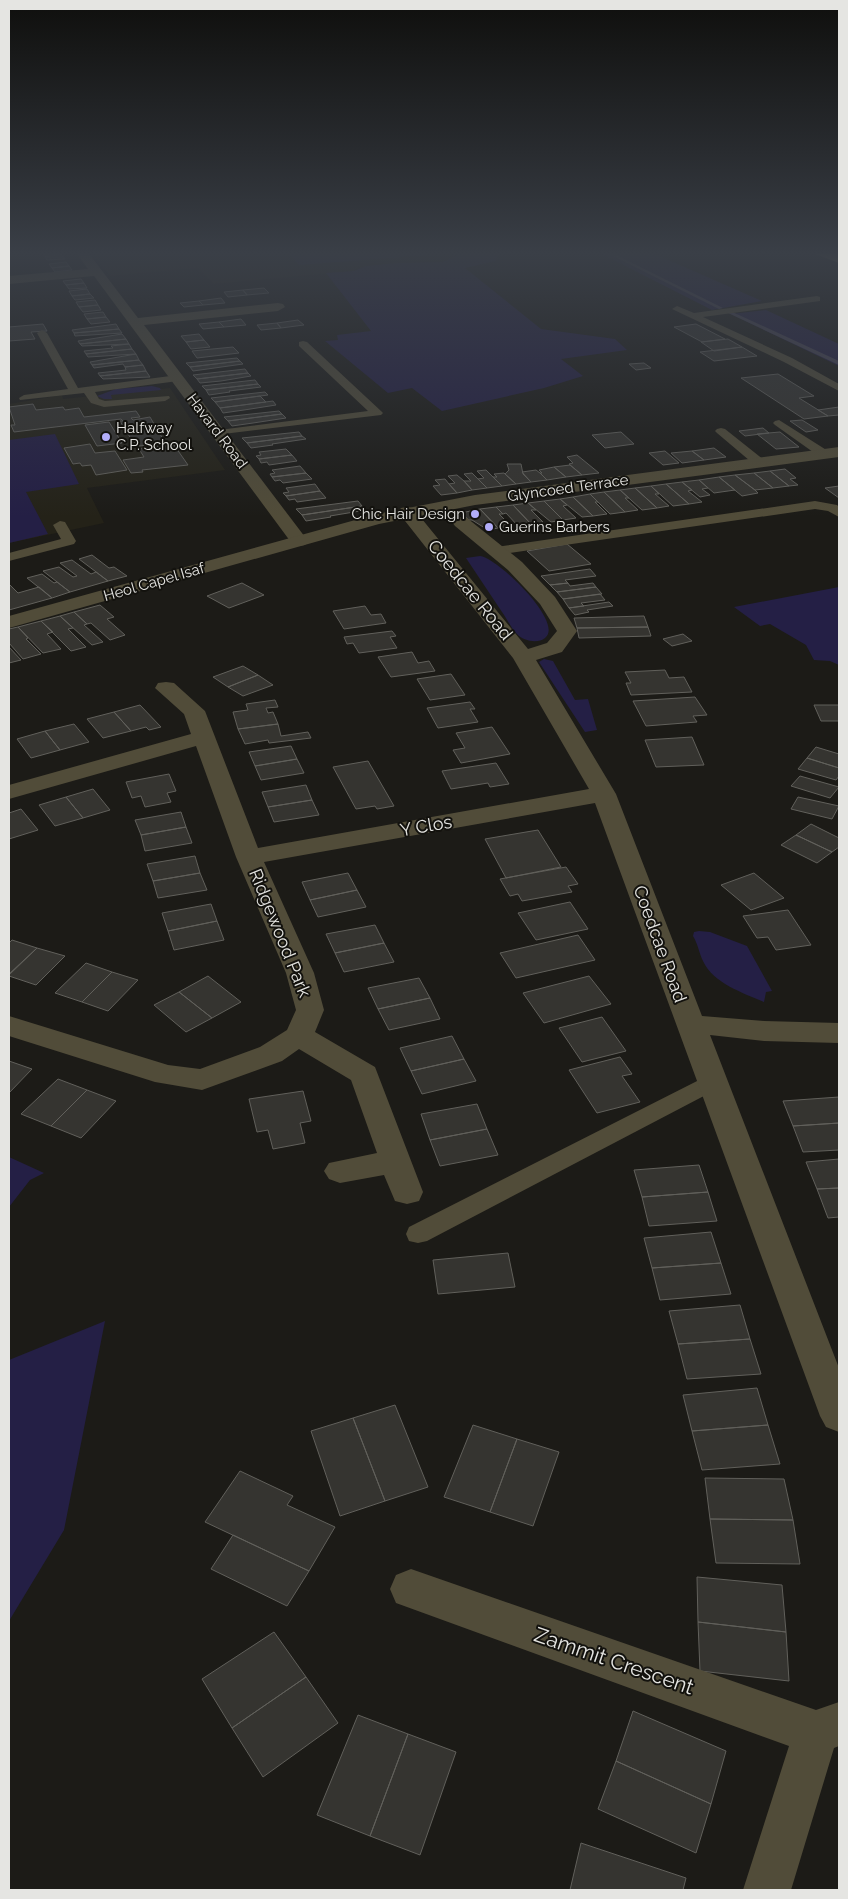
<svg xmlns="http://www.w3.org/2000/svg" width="848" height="1899" font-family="Raleway,sans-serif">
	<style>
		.built { fill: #242218 }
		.green { fill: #241f45 }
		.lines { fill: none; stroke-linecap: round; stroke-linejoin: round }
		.stream { fill: #484557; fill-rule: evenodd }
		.building { fill: #353430; stroke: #61605b }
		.service { fill: #514c39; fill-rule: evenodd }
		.minor { fill: #514c39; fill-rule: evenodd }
		.tertiary { fill: #514c39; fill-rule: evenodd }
		.trunk { fill: #92885a; fill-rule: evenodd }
		.poi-dot { fill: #b2adf9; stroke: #13120e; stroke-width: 2 }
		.labels { text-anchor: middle; stroke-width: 4; stroke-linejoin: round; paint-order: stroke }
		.far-poi-label { font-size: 15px; fill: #e5e5e2; stroke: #13120e; text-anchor: start }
		.far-street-label { font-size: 15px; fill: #e5e5e2; stroke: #13120e }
		.street-label { font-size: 18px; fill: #e5e5e2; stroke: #13120e }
		.near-street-label { font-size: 21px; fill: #e5e5e2; stroke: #13120e }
	</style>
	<rect width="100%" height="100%" fill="#1c1b17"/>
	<path class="built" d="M99 251H429L458 255 443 262 434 261 358 268 354 271 214 284 197 268 110 276 94 255Z
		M170 388 225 470 87 488 104 523 9 543V404L62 395 63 399Z"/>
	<path class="green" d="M287 251H422L427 255 299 265Z
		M429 251H502L495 261 465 268 541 329 615 339 627 350 561 359 583 376 544 388 442 411 412 388 388 393 325 341 338 340 337 335 371 331 326 273 354 271 366 266 397 263 443 262 457 255Z
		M596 251H648L762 301 712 310Z
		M766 310 839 344V366L731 314Z
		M152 386 160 388 161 390 111 395 112 399H104L97 396 116 389Z
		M55 434 79 484 26 492 48 534 9 543V440Z
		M480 556C498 558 565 623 545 638 538 644 523 641 517 634 511 628 507 619 502 612 490 594 478 576 466 558Z
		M839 587V665L830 661 814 660 806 645 770 624 760 626 734 607Z
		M544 659 553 661 575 700 588 699 597 730 585 732 539 662Z
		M699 931 710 932 747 946 772 991 766 992 764 1002C743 993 713 983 703 961 699 953 698 944 693 936L694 932Z
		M9 1157 44 1173 30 1180 9 1207Z
		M105 1321 64 1530 9 1621V1360Z"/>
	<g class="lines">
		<path class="stream" d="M603 251H608L723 308 719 309Z
			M728 310 839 361V365L726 312Z"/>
	</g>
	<path class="building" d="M59 251 62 255 45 256 42 253Z
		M62 255 65 259 47 260 45 256Z
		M66 262 69 266 52 268 49 264Z
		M69 266 72 270 55 272 52 268Z
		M81 279 84 283 66 285 63 281Z
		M84 283 87 288 69 289 66 285Z
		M264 288 269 293 247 295 243 290Z
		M87 289 90 294 72 296 69 291Z
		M243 290 247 295 228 297 224 292Z
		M90 294 94 298 75 300 72 296Z
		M221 298 225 303 203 305 199 301Z
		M95 300 98 305 79 307 76 302Z
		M199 301 203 305 184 307 180 303Z
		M98 305 101 310 83 312 79 307Z
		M103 312 106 317 87 319 84 314Z
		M106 317 110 322 91 324 87 319Z
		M241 319 246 325 224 327 219 322Z
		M298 320 304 325 281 328 277 323Z
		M219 322 224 327 203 329 199 324Z
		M277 323 281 328 261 330 257 325Z
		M43 324 47 331 31 332 35 339 9 341V327Z
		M116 324 119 329 74 333 72 330Z
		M696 324 725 339 702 342 674 327Z
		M119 329 122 333 75 336 74 333Z
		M122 334 126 339 80 344 78 341Z
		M199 334 204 340 186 342 181 336Z
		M126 339 129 344 82 346 80 344Z
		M728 339 742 347 714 351 701 342Z
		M204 340 210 347 191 349 186 342Z
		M129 344 132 349 86 354 84 351 113 348 111 346Z
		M233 347 239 353 197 358 192 351Z
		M742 347 757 356 714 361 700 352Z
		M132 349 136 354 88 357 86 354Z
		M136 354 139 360 92 365 90 362Z
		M237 358 240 361 190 367 186 363Z
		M139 360 143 365 125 367 123 364 94 368 92 365Z
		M240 361 243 364 193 371 190 367Z
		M644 363 651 368 636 370 629 364Z
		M143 365 146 371 100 376 98 373 126 370 125 367Z
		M245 369 248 373 197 379 193 375Z
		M146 371 150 377 103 379 100 376Z
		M248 373 251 376 221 381 200 383 197 379Z
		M778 374 814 396 799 398 828 416 804 419 741 378Z
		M255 380 258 384 206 390 202 386Z
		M258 384 261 387 229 391 230 392 209 395 206 390Z
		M265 392 268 395 215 402 211 398Z
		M260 396 266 402 220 408 215 402Z
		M273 401 276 405 244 410 223 413 220 408Z
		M33 404 36 410 63 407 65 410 79 408 84 417 136 411 140 417 131 418 133 420 150 417 163 439H161L164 443 139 446 137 442H133L120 421H123L121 419 14 432 11 425H15L9 407Z
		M839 407V415L828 416 818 410Z
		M279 411 282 414 228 421 224 417Z
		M282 414 286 418 253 423 232 426 228 421Z
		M802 420 818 430 806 432 790 421Z
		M109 422 122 443 97 446 85 425Z
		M763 428 769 433 745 436 739 431Z
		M299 432 302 436 247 443 242 438Z
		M621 432 634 444 605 448 592 435Z
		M780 432 799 447 776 449 757 434Z
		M302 436 306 439 272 444 273 445 251 448 247 443Z
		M90 444 95 453 115 451 127 470 96 475 91 465 82 466 80 463 73 464 64 448Z
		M174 445 188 465 142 470 143 472 131 473 123 460 144 457 139 449Z
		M714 448 726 457 704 460 692 451Z
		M286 449 292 455 259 459 256 456 261 455 259 452Z
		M665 451 679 463 663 465 649 453Z
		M692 451 704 460 682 463 671 453Z
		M292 455 297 461 269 465 267 462 261 463 259 459Z
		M577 455 599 473 582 475 569 464 573 463 567 457Z
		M507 464H521L523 474 531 482 516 484 505 474 509 470Z
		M570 465 582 475 566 477 554 467Z
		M300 466 306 473 272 477 270 474 275 473 272 470Z
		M554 467 566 477 547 480 540 473H542L539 470Z
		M785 469 796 478 790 479 798 485 789 486 770 471Z
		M486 470 502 486 487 488 478 479 484 478 477 471Z
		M536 470 540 473 547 480 531 482 522 472Z
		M770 471 789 486 773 488 754 473Z
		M306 473 312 479 283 483 280 480 275 481 272 477Z
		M472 473 487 488 472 490 464 481H471L464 474Z
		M504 473 505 474 516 484 502 486 493 477H497L494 474Z
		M754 473 773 488 755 490 735 475Z
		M457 475 464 481 472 490 457 493 449 484 455 483 448 476Z
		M735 475 755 490 758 493 742 496 719 477Z
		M719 477 735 490 714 493 699 480Z
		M445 479 449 484 457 493 441 495 433 486 440 485 435 480Z
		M699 480 708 488 702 489 710 495 700 497 682 482Z
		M682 482 692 490 688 491 702 502 689 504 666 484Z
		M315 484 320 491 286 496 283 493 289 492 286 488Z
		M666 484 689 504 673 506 651 486Z
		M651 486 659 494H655L669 506 657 508 635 488Z
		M839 486V498L825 488Z
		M635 488 657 508 642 510 620 490Z
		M620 490 629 498H625L638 510 625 512 604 492Z
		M320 491 326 498 297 502 295 499 289 500 286 496Z
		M604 492 625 512 610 514 590 494Z
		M590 494 598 502H595L607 514 593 516 573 497Z
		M573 497 593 516 582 517 560 499Z
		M560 499 567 505 563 506 576 518 563 520 544 501Z
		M358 501 362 506 302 515 296 509Z
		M544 501 563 520 551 522 528 503Z
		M528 503 536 510H531L543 522 531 524 513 505Z
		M513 505 531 524 518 526 506 513 503 514 496 507Z
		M362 506 366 510 330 516 331 517 306 521 302 515Z
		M496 507 503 514H499L511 526 498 528 480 509Z
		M480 509 498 528 488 530 472 520H469L461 513Z
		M567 544 591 564 549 571 527 551Z
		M92 555 109 568 114 567 127 576 108 581 79 559Z
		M72 560 91 574 96 572 108 581 70 592 43 571 59 567 73 577 77 576 60 563Z
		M590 569 596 576 565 580 568 583 550 585 541 576Z
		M42 574 54 583 57 582 70 592 52 598 27 578Z
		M242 583 264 595 229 608 207 596Z
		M568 583 570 586 593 583 596 587 557 592 550 585Z
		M9 584 18 593 39 587 52 598 9 610Z
		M596 587 602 594 563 599 557 592Z
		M600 594 605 600 581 603 584 606 569 608 563 599Z
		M609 602 613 606 587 610 589 612 575 615 569 608Z
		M100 605 114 617 107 619 125 635 110 640 91 623 87 624 74 612Z
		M365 606 371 615 381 614 386 623 344 629 333 611Z
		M74 612 87 624 84 625 103 642 92 645 60 616Z
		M60 616 73 628 68 629 86 647 71 651 41 621Z
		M644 616 648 627 577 628 574 618Z
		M41 621 53 632 47 634 61 649 43 653 18 627Z
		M18 627 28 638 26 639 41 654 23 659 9 643V629Z
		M648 627 651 636 579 638 577 628Z
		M392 631 396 636 390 637 397 648 359 653 353 643 347 644 344 637Z
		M683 634 692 641 672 646 663 639Z
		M9 647 21 660 9 663Z
		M412 652 418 663 429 661 435 671 391 677 378 657Z
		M243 666 258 675 228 687 213 677Z
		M665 670 669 678 684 677 692 692 631 695 626 683H631L625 672Z
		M451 674 465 695 430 700 417 679Z
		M258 675 273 685 243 696 228 687Z
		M695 697 707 715 693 716 697 722 646 726 633 701Z
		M275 700 278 707 266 708 268 713 273 712 278 724 238 729 233 712 248 710 246 704Z
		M470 702 475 709H470L478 722 438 728 427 708Z
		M140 705 161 727 149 730 146 727 131 731 114 712Z
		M814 705H839V721H821Z
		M114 712 131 731 103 738 87 719Z
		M74 724 89 742 60 750 45 731Z
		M278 724 281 736 308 732 311 738 269 743 268 740 245 744 238 729Z
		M492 727 510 754 461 763 453 750 465 748 456 733Z
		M45 731 60 750 31 758 17 739Z
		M692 737 704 765 656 767 645 740Z
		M291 746 297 759 255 766 249 752Z
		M816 747 839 754V768L807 758Z
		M807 758 839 768V776L836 780 798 769Z
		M297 759 304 773 261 780 255 766Z
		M368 761 394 806 377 809 375 806 356 809 333 767Z
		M496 763 509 784 490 787 488 783 451 789 442 771Z
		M169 774 176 791 167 793 171 802 145 807 141 796 132 798 126 782Z
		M800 776 839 787 830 798 791 786Z
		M306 785 312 800 268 807 262 792Z
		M93 789 110 810 83 818 66 797Z
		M66 797 83 818 55 826 39 805Z
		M798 797 839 806 832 819 791 809Z
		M312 800 319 815 274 822 268 807Z
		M21 809 38 830 9 839V813Z
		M181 812 186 827 141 835 135 820Z
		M811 824 839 838V847L832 852 796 835Z
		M186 827 192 843 145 851 141 835Z
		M538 830 561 867 506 878 485 839Z
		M796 835 832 852 817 863 781 845Z
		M195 856 200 873 153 881 147 864Z
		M566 867 578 884 568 886 572 892 522 901 518 894 510 896 500 879Z
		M200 873 207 890 158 898 153 881Z
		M348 873 357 890 310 900 302 882Z
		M754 873 784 898 751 910 721 885Z
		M357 890 366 907 318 917 310 900Z
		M570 902 588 929 536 940 518 913Z
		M211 904 217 921 168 931 162 913Z
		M788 910 811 945 776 950 768 937 757 938 743 916Z
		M217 921 224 940 174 950 168 931Z
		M375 925 384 943 335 953 326 934Z
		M578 935 595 960 516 978 500 953Z
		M12 940 37 948 9 975V943Z
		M384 943 394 962 344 972 335 953Z
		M37 948 65 956 36 985 9 976V974Z
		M86 963 112 972 82 1002 55 993Z
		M112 972 138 980 108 1011 82 1002Z
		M208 976 241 1002 212 1018 179 992Z
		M589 976 611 1004 544 1023 523 993Z
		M419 978 430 998 378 1009 368 988Z
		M179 992 212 1018 186 1032 154 1005Z
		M430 998 440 1019 389 1030 378 1009Z
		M602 1017 626 1051 582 1062 559 1028Z
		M452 1036 464 1059 411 1071 400 1048Z
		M620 1057 632 1074 622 1076 640 1102 597 1113 569 1070Z
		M464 1059 476 1081 422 1094 411 1071Z
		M9 1061 32 1069 9 1093Z
		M58 1079 87 1090 51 1126 21 1114Z
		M87 1090 116 1101 81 1138 51 1126Z
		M303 1091 311 1121 300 1123 305 1143 273 1149 268 1130 257 1132 249 1099Z
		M839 1097V1123L793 1126 783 1101Z
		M477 1104 487 1129 430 1140 421 1114Z
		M839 1123V1150L803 1152 793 1126Z
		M487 1129 498 1155 440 1166 430 1140Z
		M839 1159V1188L817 1189 806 1162Z
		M699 1165 708 1192 642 1197 634 1170Z
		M839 1188V1217L828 1218 817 1189Z
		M708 1192 717 1221 649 1226 642 1197Z
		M711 1232 721 1263 652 1268 644 1238Z
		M508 1253 515 1287 438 1294 433 1260Z
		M721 1263 731 1294 660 1300 652 1268Z
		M740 1305 750 1339 678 1344 669 1311Z
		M750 1339 761 1374 687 1379 678 1344Z
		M757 1388 768 1425 692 1431 683 1395Z
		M395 1405 428 1487 385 1501 353 1418Z
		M353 1418 385 1501 340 1516 311 1431Z
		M473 1425 517 1439 490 1512 444 1497Z
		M768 1425 780 1464 702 1470 692 1431Z
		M517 1439 559 1452 533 1526 490 1512Z
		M240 1471 293 1496 287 1505 335 1527 309 1571 205 1522Z
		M705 1478 784 1479 793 1520 710 1519Z
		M710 1519 793 1520 800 1564 716 1563Z
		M233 1535 309 1571 287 1606 211 1569Z
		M697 1577 782 1585 786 1632 698 1622Z
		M698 1622 786 1632 789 1681 700 1671Z
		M274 1632 306 1677 232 1728 202 1679Z
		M306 1677 338 1723 263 1777 232 1728Z
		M633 1711 726 1751 711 1804 616 1761Z
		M358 1715 408 1734 370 1836 317 1815Z
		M408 1734 456 1752 420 1855 370 1836Z
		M616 1761 711 1804 696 1853 598 1809Z
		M581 1843 686 1878 683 1890H570Z"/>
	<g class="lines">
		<path class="service" d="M817 296 820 297V301L703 317 792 358 839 384V391L784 362 672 309 677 306 694 313Z
			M42 330 47 333 78 388 178 375 183 378 178 381 95 392 99 399 105 401 169 396 170 398 165 401 104 407 91 403 84 393 20 400 19 398 24 395 68 389 37 333Z
			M303 341 307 342 381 411 383 413 381 415 215 435 213 433 215 431 219 430 368 411 299 346V342Z
			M779 420 828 451 830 454 828 457H820L775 425 773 423 775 421Z
			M721 428 725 429 764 460 766 463 764 466H756L717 433 715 431 717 429Z
			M815 501 837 505 839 507V517L828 511 815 509 496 555 489 551 496 547Z
			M60 521 65 522 76 541 74 544 9 561V553L61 539 53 525Z
			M713 1074 721 1077 724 1082 721 1087 427 1241 418 1243 409 1241 406 1234 409 1227 705 1077Z"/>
		<path class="minor" d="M75 251H87L138 318 278 303 283 304 285 307 278 311 144 325 305 537 308 541 305 545 299 546 293 545 94 276 9 284V276L88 269Z
			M407 507 413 508 528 649 547 643 557 631 540 604 508 570 455 526 452 522 455 518 461 517 467 518 522 562 555 597 577 631 562 652 536 660 616 794 702 1016 764 1021 839 1023V1043L764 1041 710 1035 839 1368V1432L826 1427 820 1416 595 803 264 862 314 973 324 1010 315 1032 375 1067 423 1192 419 1201 407 1204 395 1201 384 1175 340 1183 329 1179 324 1171 329 1163 377 1153 351 1080 299 1049 282 1061 202 1090 155 1082 9 1036V1016L168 1065 200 1069 260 1047 287 1030 296 1010 286 973 236 857 196 746 9 799V785L191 734 184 714 155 688 158 683 166 682 174 683 205 711 258 848 589 789 513 658 398 512 401 508Z
			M411 1569 816 1710 839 1702V1746L834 1748 791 1890H743L789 1746 396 1603 390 1589 396 1575Z"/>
		<path class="tertiary" d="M839 447V457L475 505 379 524 9 628V616L377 514 475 495Z"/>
		<path class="trunk" d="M813 251H829L839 255V263L815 254Z"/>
	</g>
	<linearGradient id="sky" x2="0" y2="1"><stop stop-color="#0f0f0d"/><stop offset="0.49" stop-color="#3a3f47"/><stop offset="1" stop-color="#3a3f47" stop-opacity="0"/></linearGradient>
	<rect width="848" height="517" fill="url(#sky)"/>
	<g class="poi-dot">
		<circle cx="106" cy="437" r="5"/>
		<circle cx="475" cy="514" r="5"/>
		<circle cx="489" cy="527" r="5"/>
	</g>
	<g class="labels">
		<g class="far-poi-label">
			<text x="116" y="433">Halfway<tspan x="116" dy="17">C.P. School</tspan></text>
			<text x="465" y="519" text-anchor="end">Chic Hair Design</text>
			<text x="499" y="532">Guerins Barbers</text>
		</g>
		<g class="far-street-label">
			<text transform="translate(217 431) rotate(53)" y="5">Havard Road</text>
			<text transform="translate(568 488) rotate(-8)" y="5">Glyncoed Terrace</text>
			<text transform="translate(154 582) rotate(-16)" y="5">Heol Capel Isaf</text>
		</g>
		<g class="street-label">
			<text transform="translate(470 590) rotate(51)" y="6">Coedcae Road</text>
			<text transform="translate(426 826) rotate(-10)" y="6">Y Clos</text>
			<text transform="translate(280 933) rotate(68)" y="6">Ridgewood Park</text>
			<text transform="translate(660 944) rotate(70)" y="6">Coedcae Road</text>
		</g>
		<g class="near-street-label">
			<text transform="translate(614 1661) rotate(19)" y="7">Zammit Crescent</text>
		</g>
	</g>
	<rect width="848" height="1899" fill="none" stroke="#e5e5e2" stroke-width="20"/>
</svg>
